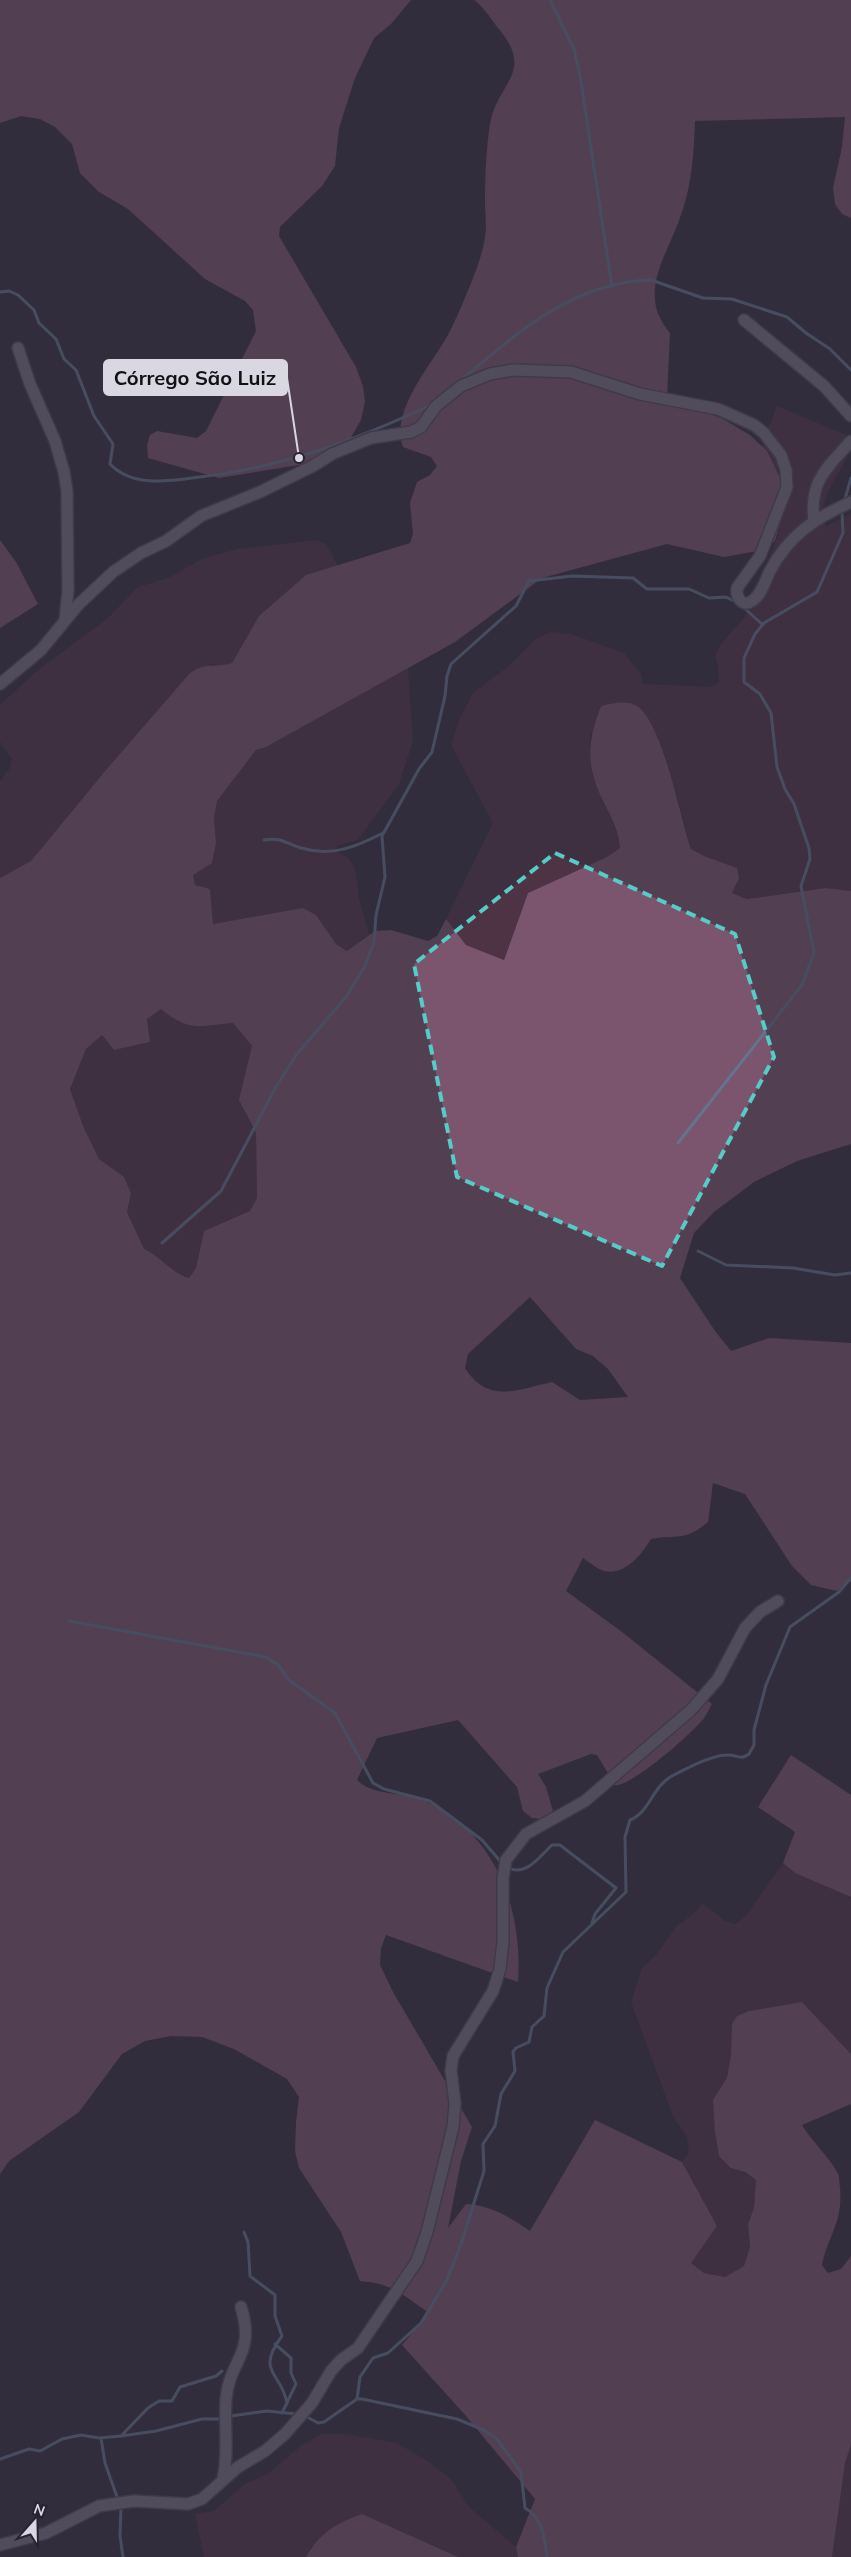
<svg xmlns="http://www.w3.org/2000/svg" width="851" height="2557" font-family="Mulish,sans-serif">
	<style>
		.green { fill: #4e3345 }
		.forest { fill: #7b546e; fill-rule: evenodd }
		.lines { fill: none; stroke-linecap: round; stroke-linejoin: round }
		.stream { stroke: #63748e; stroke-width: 3 }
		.minor-casing { stroke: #4f4b59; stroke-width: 14 }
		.minor { stroke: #777284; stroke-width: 11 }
		.marked { fill: none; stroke: #54cdc8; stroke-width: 4; stroke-dasharray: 10 6; stroke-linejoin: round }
		.leader { fill: none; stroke: #d9d7e1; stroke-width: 2 }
		.callout-dot { fill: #d9d7e1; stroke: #272332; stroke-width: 2 }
		.callout { fill: #d9d7e1; stroke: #d9d7e1; stroke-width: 2 }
		.callout-label { font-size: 20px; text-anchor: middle; font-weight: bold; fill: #111 }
	</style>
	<rect width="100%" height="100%" fill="#312d3d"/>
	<path class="green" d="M777 406 851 437C851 441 851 446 851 449 844 469 813 502 826 526L851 514V891L826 888 747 899 732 893 739 878 737 868 704 856 691 849 677 795 667 768 591 733C590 748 589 765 594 779 602 804 618 822 620 848L607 857 528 893 504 960 466 945 446 919 493 823 451 745 460 718 473 693 509 666 535 639 550 632 571 634 624 653 641 674 642 684 711 687 719 682 718 667 715 655 721 644 743 619 751 605 780 530 767 451 762 446Z
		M316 540 326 544 338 566 306 575 259 616 232 663 223 666 211 664 106 770 31 861 0 878V781L10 768 12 759 0 742V705L39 669 106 620 138 587 168 578 204 558 238 549Z
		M408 668 413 741 399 784 358 840 336 846 338 852 349 859 355 869 359 898 369 935 347 951 336 944 316 915 303 908 213 924 210 889 194 885 193 875 212 862 216 843 214 818 217 801 256 750 266 747Z
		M161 1009 198 1026 233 1023 252 1046 246 1116 256 1133 257 1198 250 1211 204 1231 196 1268 189 1278C173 1274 161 1257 144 1249L127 1212 131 1193 124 1177 99 1159 83 1126 70 1089 86 1049 102 1035 114 1050 150 1042 147 1019Z
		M783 1863 795 1873 851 1897V2054L802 2002 749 2011 731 2055 727 2079 713 2100 719 2156C732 2168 742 2170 756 2180L754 2208 748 2224 750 2247 744 2266 725 2277 704 2273 691 2263 717 2226 682 2162 689 2153 687 2137 673 2116 631 2002 642 1968 656 1955 676 1927 698 1910 702 1903 725 1921 735 1924 745 1917Z
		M322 2434H344L397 2443 429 2462 451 2479 470 2508 516 2547 518 2557H458L362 2514 311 2547 306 2557H204L195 2514 214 2511 245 2484 269 2473 302 2445Z
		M851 2445V2557H832L845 2463Z"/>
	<path class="forest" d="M0 0H411L391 24 374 38 355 78 339 128 335 166 322 186 280 227 279 236 356 367 363 386 365 402 361 420 350 439 311 463 219 478 148 458 147 445 150 435 157 431 197 438 206 431 256 331 253 310 245 301 205 279 128 209 99 192 80 173 72 144 55 127 40 119 21 116 0 123Z
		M474 0H851V218L842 214 835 204 833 188 842 147 845 117 695 121C694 151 692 183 682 212 669 254 635 292 670 333L667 397 723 419 750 435 767 451 783 484 786 505 775 541 763 550 724 557 667 544 542 578 455 642 266 747 256 750 217 801 214 818 216 843 212 863 193 875 195 885 210 889 213 924 303 908 316 915 336 944 347 951 375 931 391 930 428 941 437 936 446 919 466 945 504 960 528 893 607 857 620 848C618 820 601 804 594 778 586 752 592 730 601 706 611 704 625 700 635 705 661 716 681 820 691 849L704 856 737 868 739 878 732 893 747 899 826 888 851 891V1144L797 1161 754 1182 714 1212 694 1233 680 1278 715 1331 731 1351 769 1338 851 1343V1581L837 1591 811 1585 792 1566 745 1494 713 1483 708 1522C684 1542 678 1534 651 1539 642 1554 625 1576 604 1571 597 1569 589 1562 583 1558L566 1591 622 1632 712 1704C709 1709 707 1714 704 1718 693 1733 631 1787 615 1785L597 1755 591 1754 538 1774 546 1787 553 1811 542 1819 532 1818 523 1811 517 1787 458 1720 377 1738 357 1780C374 1797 404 1791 425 1801 496 1833 523 1909 518 1982L386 1935 381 1948 380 1965 393 1992 472 2127 461 2161 448 2228 466 2204C491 2205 509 2217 530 2231L595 2120 682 2162 717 2226 691 2263 704 2273 725 2277 744 2266 750 2247 748 2224 754 2208 756 2180 745 2172 731 2168 719 2156 715 2132 713 2100 727 2078 731 2055 732 2024 737 2016 749 2011 802 2002 851 2054V2104L802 2125C812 2142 827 2154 837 2172 840 2176 839 2181 840 2187 843 2223 829 2233 822 2265L828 2273 841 2269 851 2256V2445L845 2463 832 2557H518L516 2547 535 2499 466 2416 402 2345 429 2313C403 2295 392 2283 360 2281L341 2232 299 2168 295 2151 296 2122 299 2097 287 2079 234 2049 202 2037 171 2036 145 2041 122 2054 79 2112 9 2161 0 2174V878L31 861 106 770 190 673C205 662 217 668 232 663L259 616 306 575 410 543 413 534 410 503 417 482 430 475 437 466 431 457 403 447C389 409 435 362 451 329 462 306 482 261 485 237 487 226 485 214 485 203 485 176 486 150 490 124 497 82 536 73 498 28 491 19 483 6 474 0ZM161 1009C189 1032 199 1026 233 1023L252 1046 239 1100 256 1133 257 1198 250 1211 204 1231 196 1268 189 1278C173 1274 161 1257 144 1249L127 1212 131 1193 124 1177 99 1159 83 1126 70 1089 86 1049 102 1035 114 1050 150 1042 147 1019ZM530 1297 576 1349 593 1356 608 1369 628 1397 580 1400 552 1382C516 1390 488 1404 465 1368L468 1354Z
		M0 540 16 562 38 604 0 628Z
		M791 1755 851 1795V1897L795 1873 783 1863 795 1832 758 1807Z
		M362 2514 458 2557H306C318 2534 338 2522 362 2514Z"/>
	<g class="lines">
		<path class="stream" d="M550 0 574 49 580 75 612 287
			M0 292 9 291 18 295 34 310 39 323 56 339 64 359 76 370 94 416 113 444 110 464C133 488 170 481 200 477 283 467 356 440 431 405
			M459 382C516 334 572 282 651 280L703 298 732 299 787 317 806 333 830 349 851 370
			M845 499 851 478
			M743 607 763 625
			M264 840C283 837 284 843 301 848 332 857 356 847 383 833
			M678 1143 802 985 814 953 801 886 810 859 809 848 794 804 785 789 777 767 771 713 760 694 744 682V658L755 634 764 623 817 592 843 533 842 512
			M162 1243 221 1191 277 1085 297 1054 346 997 365 966 374 942 376 915 385 877 382 836 419 769 432 752 445 696 447 676 451 664 516 606 529 581 572 576 633 578 647 589H689L709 598 726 597 736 602
			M698 1251 726 1265 793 1268 835 1275 851 1273
			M69 1621 266 1657 278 1665 289 1680 335 1713 373 1783 384 1789 430 1801 482 1840 501 1862
			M509 1868C526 1877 541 1855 552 1845H560L616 1888 595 1914 592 1923
			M244 2232 248 2242 250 2276 275 2295V2316L282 2336C254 2373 283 2373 287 2404
			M275 2344 291 2358V2373L296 2384 282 2413
			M357 2399 360 2377 373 2358 388 2353 421 2323 447 2280 461 2244 484 2171 483 2144 495 2126 501 2094 515 2071 513 2052 516 2048 529 2042 532 2027 544 2016 547 1988 563 1952 626 1892 625 1837 630 1820C651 1811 651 1788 672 1776 685 1769 712 1755 727 1755 736 1754 740 1761 749 1754L754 1745V1730L766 1685 790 1627 839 1592 851 1578
			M231 2416 267 2411 296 2414
			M307 2417 318 2423 324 2422 357 2399H362L457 2419 484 2430 497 2439 521 2472 525 2508C543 2518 545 2539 547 2557
			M121 2436 148 2408 159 2401H172L180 2387 216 2376 222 2371
			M101 2438 105 2463 117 2497
			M0 2459 29 2449 40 2451 62 2439 81 2435 99 2438 121 2436 156 2431 202 2419H221
			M121 2507 120 2536 123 2557"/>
		<defs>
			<path id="minor" d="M744 320 824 386 851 416
				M18 348 30 384 55 441 64 472 67 491 68 591 65 619
				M814 521C809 481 827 468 851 441
				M0 684 41 650 78 605 113 572 141 553 166 541 201 516 260 492 313 466 332 454 371 438 411 432 421 427 436 406 461 386 490 374 513 370 571 372 640 394 718 409 754 425 764 433 781 455 786 470 787 487 760 556 737 588C736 597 742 608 752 601 762 595 765 580 770 571 789 535 815 518 851 502
				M223 2479C229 2452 224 2426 226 2399 229 2360 256 2355 241 2307
				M0 2545 46 2533 99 2506 134 2501 188 2504 202 2499 238 2467 265 2451 285 2434 312 2403 331 2371 341 2360 358 2348 417 2261 427 2232 453 2127 455 2104 451 2070 453 2056 493 1991 500 1969 503 1941V1878L506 1860 526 1834 585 1801 691 1710 718 1679 745 1628 760 1612 778 1601"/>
		</defs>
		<use href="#minor" class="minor-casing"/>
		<use href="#minor" class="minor"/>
	</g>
	<path d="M0 0H851V2557H0ZM555 853 735 934 774 1057 662 1266 457 1177 414 964Z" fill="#312d3d" fill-opacity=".55" fill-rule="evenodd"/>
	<path class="marked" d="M555 853 735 934 774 1057 662 1266 457 1177 414 964Z"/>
	<path class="leader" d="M299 458L287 378"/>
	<circle class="callout-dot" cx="299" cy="458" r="5"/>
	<rect class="callout" x="104" y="360" width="183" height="35" rx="5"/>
	<g class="callout-label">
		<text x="195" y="385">Córrego São Luiz</text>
	</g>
	<g transform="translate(35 2522) rotate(20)" stroke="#272332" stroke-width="4" paint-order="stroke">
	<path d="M0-4L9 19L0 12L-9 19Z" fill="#d9d7e1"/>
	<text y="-8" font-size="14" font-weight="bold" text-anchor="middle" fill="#d9d7e1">N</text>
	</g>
</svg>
